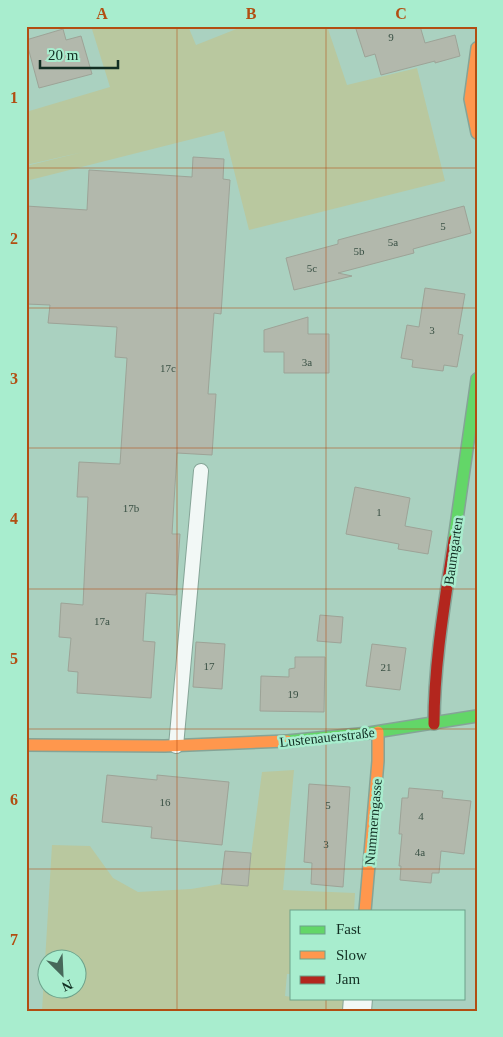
<svg xmlns="http://www.w3.org/2000/svg" width="503" height="1037" font-family="Georgia,serif">
	<style>
		.green { fill: #b9c89f; fill-rule: evenodd }
		.building { fill: #b2b8ac; stroke: #9da397 }
		.lines { fill: none; stroke-linecap: round; stroke-linejoin: round }
		.lane-casing { stroke: #85a497; stroke-width: 16 }
		.street-casing { stroke: #85a497; stroke-width: 30 }
		.fast-casing { stroke: #85a497; stroke-width: 14 }
		.slow-casing { stroke: #85a497; stroke-width: 14 }
		.jam-casing { stroke: #85a497; stroke-width: 14 }
		.lane { stroke: #f2f8f6; stroke-width: 14 }
		.street { stroke: #f2f8f6; stroke-width: 28 }
		.fast { stroke: #63d668; stroke-width: 11 }
		.slow { stroke: #ff974d; stroke-width: 11 }
		.jam { stroke: #b3261e; stroke-width: 11 }
		.grid { fill: none; stroke: #b24e12; stroke-width: 1; stroke-opacity: 0.55 }
		.labels { text-anchor: middle; stroke-width: 5; stroke-linejoin: round; paint-order: stroke }
		.number-label { font-size: 11px; fill: #3a5145 }
		.street-label { font-size: 14px; fill: #122f23; stroke: #a8edce }
		.neatline { fill: none; stroke: #b24e12; stroke-width: 2 }
		.grid-label { font-size: 16px; text-anchor: middle; font-weight: bold; fill: #b24e12 }
	</style>
	<rect width="100%" height="100%" fill="#aad1c0"/>
	<path class="green" d="M91 26H188L196 45 244 26H327L347 85 417 68 445 181 249 230 224 131 26 181V166L83 152 26 165V112L110 87Z
		M294 770 283 890 355 893 354 911H292V974H287L285 996 292 997V998H348V1011H42L52 845 90 846 113 878 138 892 191 889 221 884 247 886 262 772ZM48 960H78V990H48Z"/>
	<path class="building" d="M355 26H420L425 43 455 35 460 56 435 63V61L381 75 375 54 365 57Z
		M63 29 66 40 81 36 92 74 39 88 26 40Z
		M193 157 224 159 223 179 230 180 221 314 214 313 208 394H216L212 455 177 453 172 534H180L176 595 146 593 143 641 155 642 151 698 77 693 78 672 68 671 71 638 59 637 61 603 83 605 88 497H77L79 462 120 464 127 358 115 357 117 327 48 323 50 305 26 304V206L87 210 89 170 192 177Z
		M464 206 471 233 413 249 414 253 338 273 352 276 294 290 286 258 338 244V240Z
		M425 288 465 294 458 334 463 335 457 367 444 365 443 371 412 367 413 360 401 358 407 325 419 327Z
		M308 317V334H329V373H284V352H264V330Z
		M355 487 410 498 405 526 432 531 428 554 398 549 399 544 346 534Z
		M320 615 343 617 341 643 317 641Z
		M196 642 225 644 222 689 193 687Z
		M372 644 406 648 400 690 366 686Z
		M295 657H325L324 712 260 711 261 676 289 677V669L295 668Z
		M107 775 157 780V775L229 782 222 845 151 838 152 827 102 822Z
		M309 784 350 787 343 887 311 884 312 863 304 862Z
		M409 788 443 791 442 798 471 801 464 854 441 851 439 873H432L431 883 400 880 401 866H399L402 834H399L402 798H408Z
		M225 851 251 853 248 886 221 884Z"/>
	<g class="lines">
		<defs>
			<path id="lane" d="M176 746 201 471"/>
			<path id="street" d="M357 1011 358 998"/>
			<path id="fast" d="M454 540 477 379
				M287 741 369 733 477 716"/>
			<path id="slow" d="M477 48 470 99 477 133
				M26 745 165 746 287 741
				M365 911 378 761V732"/>
			<path id="jam" d="M434 724C434 663 445 601 454 540"/>
		</defs>
		<use href="#lane" class="lane-casing"/>
		<use href="#street" class="street-casing"/>
		<use href="#fast" class="fast-casing"/>
		<use href="#slow" class="slow-casing"/>
		<use href="#jam" class="jam-casing"/>
		<use href="#lane" class="lane"/>
		<use href="#street" class="street"/>
		<use href="#fast" class="fast"/>
		<use href="#slow" class="slow"/>
		<use href="#jam" class="jam"/>
	</g>
	<path class="grid" d="M177 26V1011M326 26V911M26 168H477M26 308H477M26 448H477M26 589H477M26 729H477M26 869H477M326 998V1011"/>
	<g class="labels">
		<g class="number-label">
			<text x="391" y="41">9</text>
			<text x="443" y="230">5</text>
			<text x="393" y="246">5a</text>
			<text x="359" y="255">5b</text>
			<text x="312" y="272">5c</text>
			<text x="432" y="334">3</text>
			<text x="307" y="366">3a</text>
			<text x="168" y="372">17c</text>
			<text x="131" y="512">17b</text>
			<text x="379" y="516">1</text>
			<text x="102" y="625">17a</text>
			<text x="209" y="670">17</text>
			<text x="386" y="671">21</text>
			<text x="293" y="698">19</text>
			<text x="165" y="806">16</text>
			<text x="328" y="809">5</text>
			<text x="421" y="820">4</text>
			<text x="326" y="848">3</text>
			<text x="420" y="856">4a</text>
		</g>
		<g class="street-label">
			<text transform="translate(453 551) rotate(-82)" y="5">Baumgarten</text>
			<text transform="translate(327 737) rotate(-6)" y="5">Lustenauerstraße</text>
			<text transform="translate(373 822) rotate(-85)" y="5">Nummerngasse</text>
		</g>
	</g>
	<rect width="503" height="1037" fill="none" stroke="#a8edce" stroke-width="55"/>
	<rect x="290" y="910" width="175" height="90" fill="#a8edce" stroke="#6ca18a"/>
	<rect x="300" y="926" width="25" height="8" fill="#63d668" stroke="#6ca18a"/>
	<text x="336" y="934" font-size="15" fill="#122f23">Fast</text>
	<rect x="300" y="951" width="25" height="8" fill="#ff974d" stroke="#6ca18a"/>
	<text x="336" y="960" font-size="15" fill="#122f23">Slow</text>
	<rect x="300" y="976" width="25" height="8" fill="#b3261e" stroke="#6ca18a"/>
	<text x="336" y="984" font-size="15" fill="#122f23">Jam</text>
	<g transform="translate(62 974) rotate(156)"><circle r="24" fill="#a8edce" stroke="#6ca18a"/>
	<path d="M0-4L9 19L0 12L-9 19Z" fill="#47685a"/>
	<text y="-8" font-size="14" font-weight="bold" text-anchor="middle" fill="#122f23">N</text>
	</g>
	<path d="M40 60v8h78v-8" fill="none" stroke="#122f23" stroke-width="2.5"/>
	<text x="48" y="60" font-size="15" fill="#122f23" stroke="#a8edce" stroke-width="4" paint-order="stroke">20 m</text>
	<rect x="28" y="28" width="448" height="982" class="neatline"/>
	<g class="grid-label">
		<text x="102" y="19">A</text>
		<text x="251" y="19">B</text>
		<text x="401" y="19">C</text>
		<text x="14" y="103">1</text>
		<text x="14" y="244">2</text>
		<text x="14" y="384">3</text>
		<text x="14" y="524">4</text>
		<text x="14" y="664">5</text>
		<text x="14" y="805">6</text>
		<text x="14" y="945">7</text>
	</g>
</svg>
